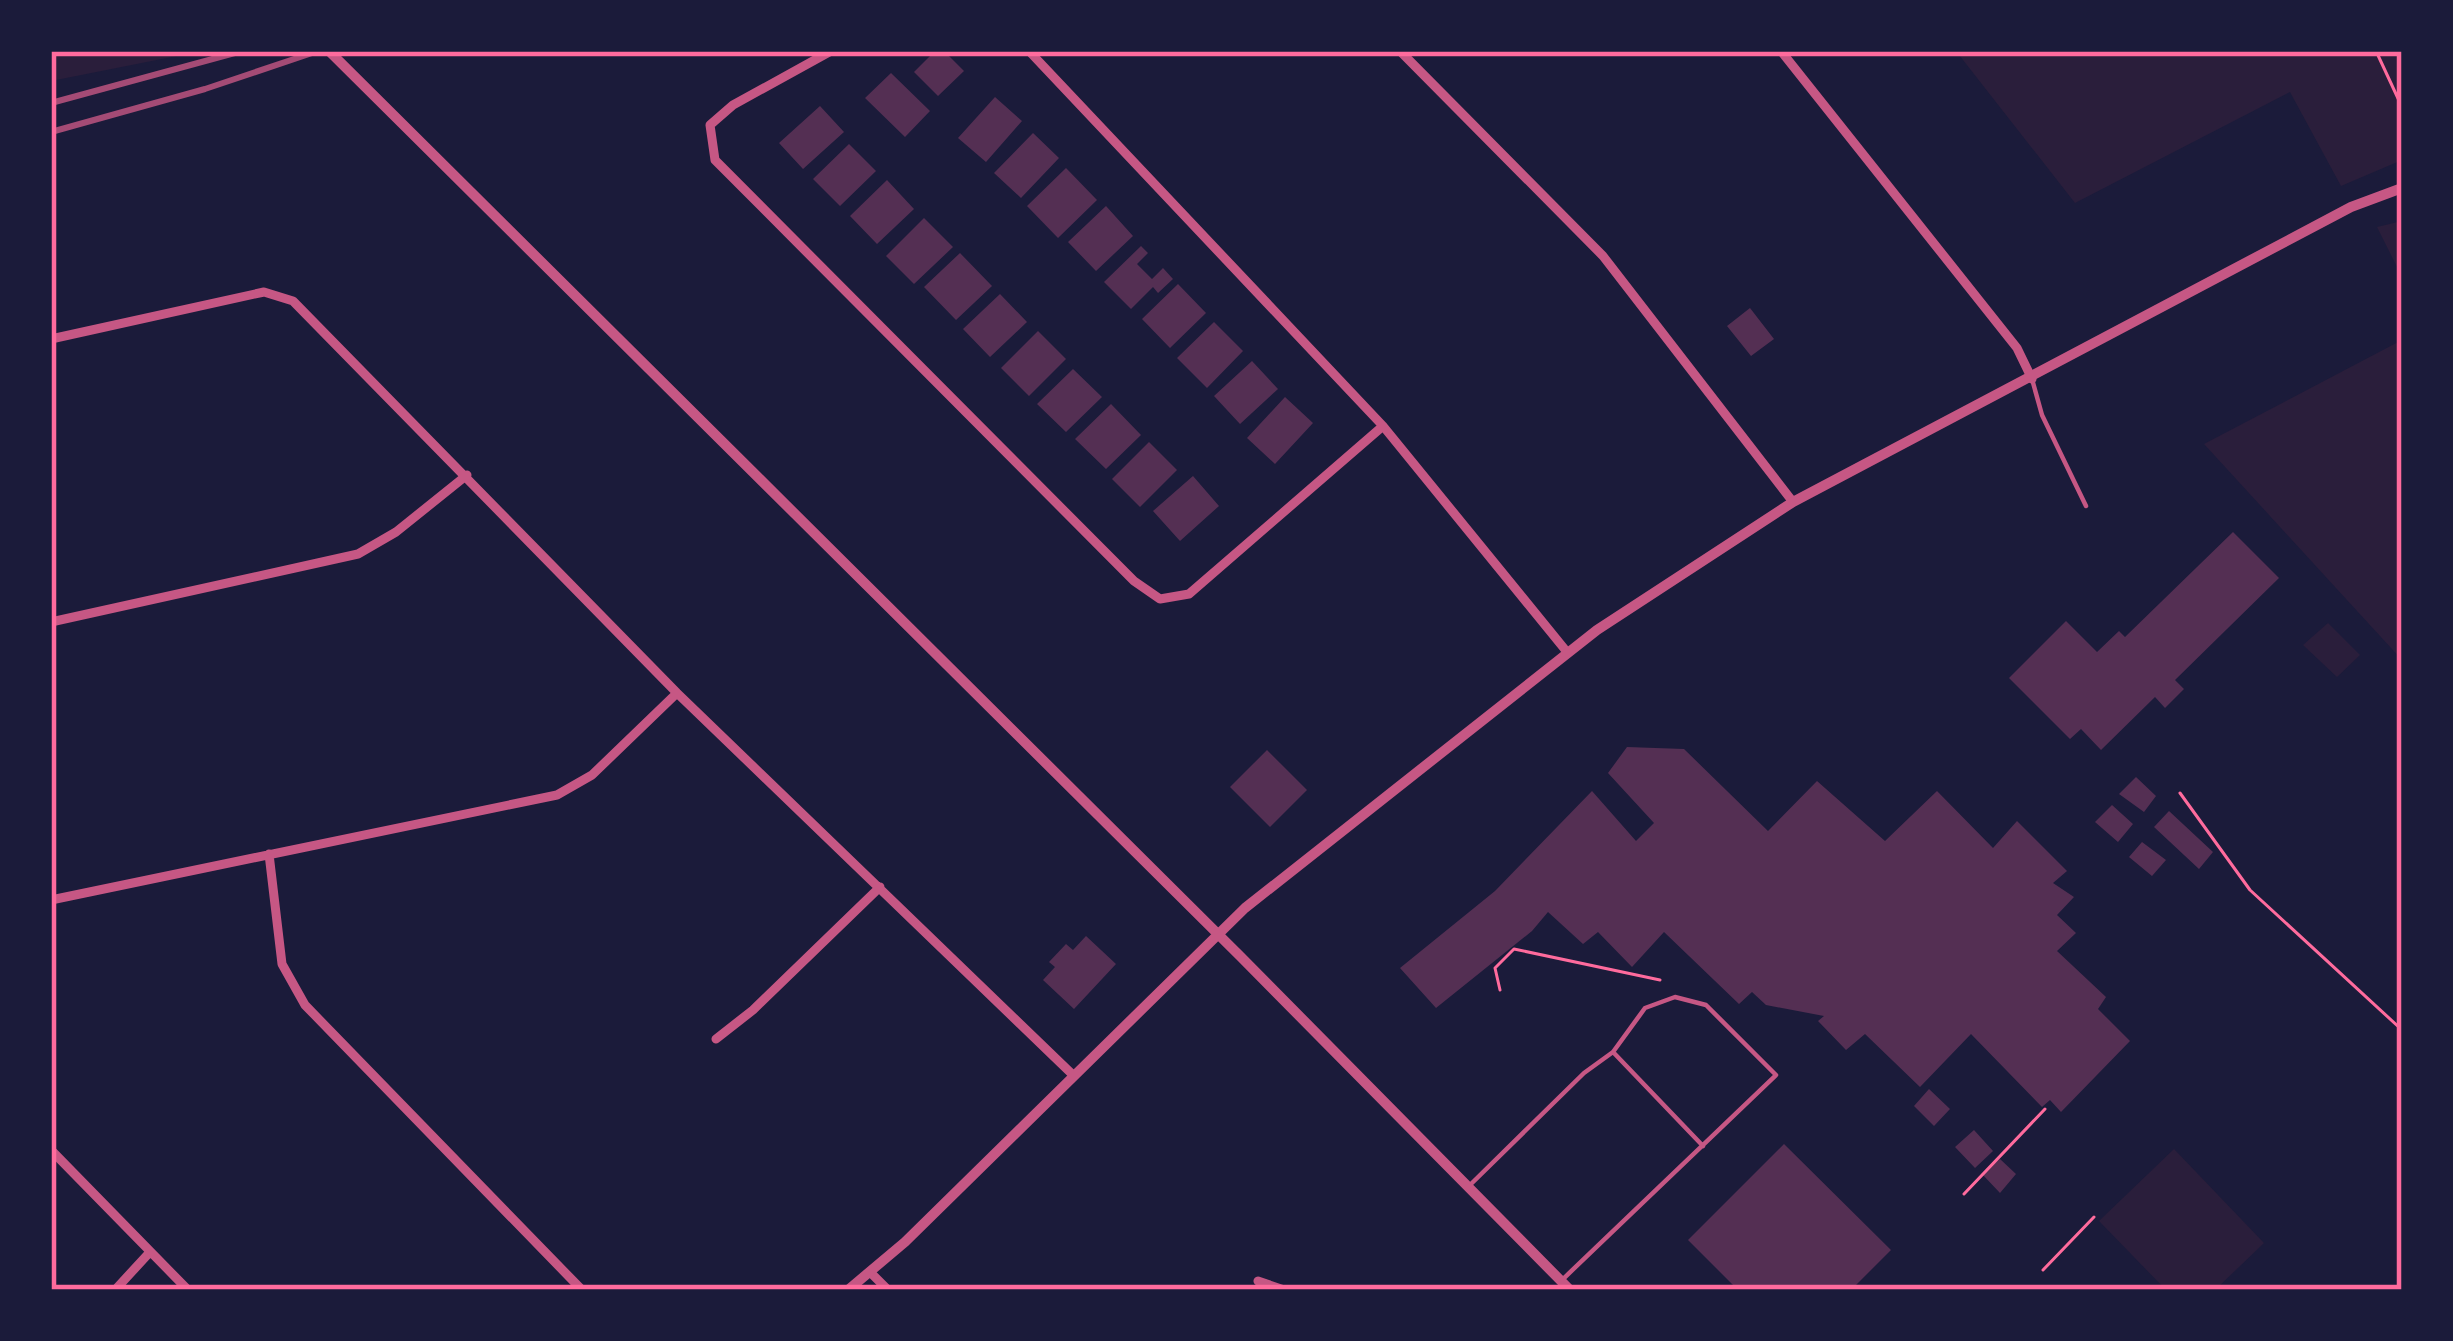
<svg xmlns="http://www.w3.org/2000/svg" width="2453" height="1341" font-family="Overpass,sans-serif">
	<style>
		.green { fill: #2a1e3b }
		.building { fill: #542f53 }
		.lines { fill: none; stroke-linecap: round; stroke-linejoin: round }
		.path { stroke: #ff6b9d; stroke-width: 3 }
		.service { stroke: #c65784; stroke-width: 4.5 }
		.minor { stroke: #c65784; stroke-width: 9 }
		.tertiary { stroke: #c65784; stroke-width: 10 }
		.rail { stroke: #a44b75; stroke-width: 6 }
		.neatline { fill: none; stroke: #ff6b9d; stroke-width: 4.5 }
	</style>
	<rect width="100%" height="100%" fill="#1b1b3a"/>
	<path class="green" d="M51 51H202L51 81Z
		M1956 51H2402V160L2341 186 2290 92 2075 203Z
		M2402 221V277L2377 227Z
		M2402 340V660L2204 444Z
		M2328 623 2360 655 2337 677 2303 645Z
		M2174 1149 2264 1243 2215 1290H2166L2099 1221Z"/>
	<path class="building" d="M935 51H944L964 71 938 96 914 72Z
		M891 73 930 111 905 137 865 98Z
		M995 97 1022 121 986 162 958 138Z
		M820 106 844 132 803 169 779 143Z
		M1033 133 1059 158 1021 198 994 173Z
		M849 144 876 171 840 206 813 179Z
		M1066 168 1097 200 1058 238 1027 206Z
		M887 180 914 209 877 244 850 216Z
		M1106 206 1133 236 1096 271 1068 242Z
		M924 218 953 247 914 284 886 256Z
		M1141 246 1148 253 1137 264 1152 279 1163 268 1173 279 1158 293 1153 287 1131 309 1104 282Z
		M960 253 992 286 956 320 924 287Z
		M1178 284 1206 313 1170 348 1142 319Z
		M1000 294 1027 322 990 357 963 329Z
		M1750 308 1774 339 1751 356 1727 326Z
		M1214 322 1243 351 1207 388 1177 358Z
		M1038 331 1066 359 1029 396 1001 368Z
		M1252 361 1278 389 1240 424 1214 396Z
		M1073 369 1102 397 1066 432 1037 404Z
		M1285 397 1313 423 1275 464 1247 438Z
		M1111 404 1141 435 1106 469 1075 439Z
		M1149 442 1177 470 1140 507 1112 479Z
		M1193 476 1219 506 1180 541 1153 511Z
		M2233 532 2279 578 2175 680 2184 689 2165 708 2155 697 2101 750 2081 729 2070 739 2009 678 2066 621 2097 652 2119 631 2125 637Z
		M1627 747 1684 749 1768 831 1817 781 1885 841 1937 791 1993 848 2017 821 2067 871 2053 883 2074 897 2057 915 2076 933 2057 951 2106 997 2098 1009 2130 1041 2061 1112 2050 1100 2042 1107 1971 1034 1920 1087 1865 1034 1846 1050 1818 1021 1824 1016 1766 1005 1752 992 1739 1004 1664 932 1632 967 1598 932 1583 944 1548 912 1532 931 1436 1008 1400 968 1495 891 1592 791 1636 841 1654 823 1608 773Z
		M1267 750 1307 790 1270 827 1230 787Z
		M2136 777 2156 796 2144 812 2119 794Z
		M2112 805 2133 824 2118 842 2095 822Z
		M2169 811 2213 852 2199 869 2154 827Z
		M2142 842 2166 860 2152 876 2129 857Z
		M1086 936 1116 964 1074 1009 1043 980 1055 967 1049 962 1066 944 1073 950Z
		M1929 1089 1950 1109 1934 1126 1914 1106Z
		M1974 1130 1993 1151 1975 1168 1955 1147Z
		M1784 1144 1891 1250 1851 1290H1738L1688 1240Z
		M2000 1159 2016 1174 2000 1193 1982 1174Z"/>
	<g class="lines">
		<path class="path" d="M2376 51 2402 107
			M2180 793 2250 890 2402 1030
			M1500 990 1495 968 1514 949 1660 980
			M1964 1194 2045 1109
			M2043 1270 2094 1217"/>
		<path class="service" d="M2032 379 2042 415 2086 506
			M1613 1052 1703 1146
			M1471 1184 1584 1073 1613 1052 1645 1008 1675 997 1706 1005 1776 1075 1563 1279"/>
		<path class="minor" d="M831 51 733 105 710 125 715 160 1134 581 1160 599 1189 594 1383 426
			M1029 51 1383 426 1567 652
			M1400 51 1603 256 1793 502
			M1781 51 2017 348 2032 379
			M51 339 264 292 293 301 677 693 1073 1075
			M51 622 358 554 396 532 467 475
			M269 854 282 964 305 1005 582 1290
			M51 900 557 795 592 775 677 693
			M716 1039 753 1010 880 887
			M51 1150 188 1290
			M871 1273 888 1290
			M1258 1281 1284 1290
			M115 1290 150 1252"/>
		<path class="tertiary" d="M329 51 1240 956 1570 1290
			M848 1290 905 1242 1245 908 1597 630 1793 502 2351 207 2402 188"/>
		<path class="rail" d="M51 103 242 51
			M51 132 205 89 318 51"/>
	</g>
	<rect width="2453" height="1341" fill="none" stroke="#1b1b3a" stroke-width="108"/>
	<rect x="54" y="54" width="2345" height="1233" class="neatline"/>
</svg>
